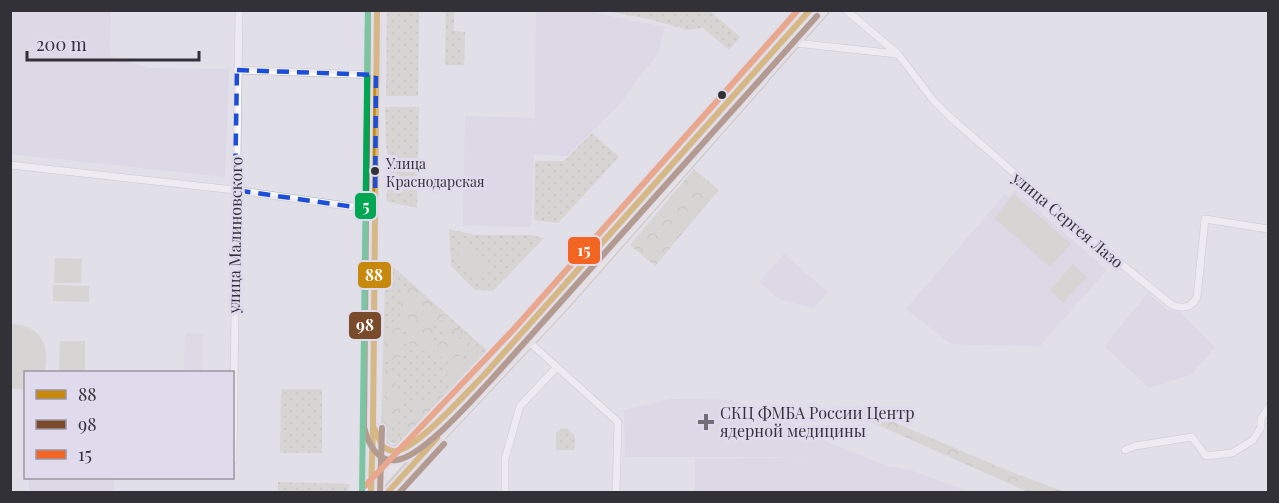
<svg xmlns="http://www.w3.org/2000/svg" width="1279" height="503" font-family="'Playfair Display',serif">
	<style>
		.industrial { fill: #d8d4e4 }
		.built { fill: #d5d1e2 }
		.grass { fill: url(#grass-dots) }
		.forest { fill: url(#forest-crowns) }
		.garden { fill: #c7c9ba }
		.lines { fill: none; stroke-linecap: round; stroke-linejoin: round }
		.minor-casing { stroke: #b0aeb5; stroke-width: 8 }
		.secondary-casing { stroke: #b0aeb5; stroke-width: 10 }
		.primary-casing { stroke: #b0a59e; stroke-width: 12 }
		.minor { stroke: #fafafc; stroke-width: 7 }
		.secondary { stroke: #f3f0ee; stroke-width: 9 }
		.primary { stroke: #ebe5e0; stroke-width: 10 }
		.bus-1-casing { stroke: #dfdbec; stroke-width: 10 }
		.bus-2-casing { stroke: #dfdbec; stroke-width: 10 }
		.bus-3-casing { stroke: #dfdbec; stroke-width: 10 }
		.bus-4-casing { stroke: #dfdbec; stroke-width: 10 }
		.bus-1 { stroke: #c6890e; stroke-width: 6 }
		.bus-2 { stroke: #7a4b2a; stroke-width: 6 }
		.bus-3 { stroke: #f26522; stroke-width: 6 }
		.bus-4 { stroke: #00a651; stroke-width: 6 }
		.marked { fill: none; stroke: #1d4ed8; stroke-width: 4.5; stroke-dasharray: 12 8; stroke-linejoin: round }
		.bus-dot { fill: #333138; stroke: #dfdbec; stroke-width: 2 }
		.poi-dot { fill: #706e76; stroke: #dfdbec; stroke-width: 2 }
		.labels { text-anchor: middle; stroke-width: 6; stroke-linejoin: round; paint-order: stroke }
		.bus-label { font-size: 14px; fill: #333138; stroke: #dfdbec; text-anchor: start }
		.street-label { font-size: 16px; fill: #333138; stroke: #dfdbec }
		.poi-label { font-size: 16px; fill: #333138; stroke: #dfdbec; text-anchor: start }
		.line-badge { stroke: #dfdbec; stroke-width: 2 }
		.badge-label { font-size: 16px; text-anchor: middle; font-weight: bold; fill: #fff }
	</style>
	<defs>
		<pattern id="grass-dots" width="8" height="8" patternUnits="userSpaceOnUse" patternTransform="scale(1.5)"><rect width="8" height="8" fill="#c7c9ba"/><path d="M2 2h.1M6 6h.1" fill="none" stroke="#abada1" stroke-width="1.8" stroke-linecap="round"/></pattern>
		<pattern id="forest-crowns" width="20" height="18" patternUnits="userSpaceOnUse" patternTransform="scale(1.5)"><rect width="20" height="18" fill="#c7c9ba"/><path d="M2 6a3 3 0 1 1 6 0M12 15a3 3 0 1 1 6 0" fill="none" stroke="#abada1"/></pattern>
	</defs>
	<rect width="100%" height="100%" fill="#e1dfe8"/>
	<path class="industrial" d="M185 333 203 334 202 370 184 369Z"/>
	<path class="built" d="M11 10 111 11 110 55 149 68 229 69 225 177 11 154Z
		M536 11H585L665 27 657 56 638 78 621 103 567 156 534 154 531 227 463 225 465 116 535 118V148Z
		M1015 190 1107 270 1040 346 951 344 906 309 1005 194 1009 197Z
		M784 254 828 292 813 308 781 300 759 282Z
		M1148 293 1168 310 1180 312 1215 347 1192 374 1149 388 1104 346Z
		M671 399 732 400 817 433V440H823L887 466 910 470 970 492H695V459L817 457H625L624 410Z
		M29 478H114V492H29Z"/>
	<path class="grass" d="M387 11H419L418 96H386Z
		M446 11H454V31L465 32 464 65H445Z
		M607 11H710L740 37 729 50 703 28 687 30 649 19Z
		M385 107H419L417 208 386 201 391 165 386 147Z
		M592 133 619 157 558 223 534 220 535 161H564Z
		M449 229 475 235H531L544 238 493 291 475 290 451 266Z
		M390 264 490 353 405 441C391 448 383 439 381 426L385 281Z
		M281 389H322V453H280Z
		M563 428 568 429 575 436V450H556V433Z
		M278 482 350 484 348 492H278Z"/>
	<path class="forest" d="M694 169 719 190 655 266 630 245Z
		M409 282 445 314 438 327 402 316 400 306Z
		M397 314 406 353 399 358 395 366 385 361 384 342Z
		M402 319 438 330 427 351 411 350Z
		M448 319 473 340 444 328Z
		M442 333 480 346 481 352 443 359 434 352Z
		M485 354 459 383H446L447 374 445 364Z
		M385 369 394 372 396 387 404 398 388 437 384 427Z
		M441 392 449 394 404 439 399 440 416 401 428 402Z
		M856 406 1009 471 1065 492H1028L867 420Z"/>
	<path class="garden" d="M1014 194 1071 244 1050 267 994 218Z
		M464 247H468L491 267 492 269 484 278 481 279 458 259V256Z
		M55 258 82 259 81 283H54Z
		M1073 264 1087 277 1063 303 1050 290Z
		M53 285 89 286V302L53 301Z
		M11 324C39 324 52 345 44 372H26L25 389H11Z
		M60 341H85V372H59Z"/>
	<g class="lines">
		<defs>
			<path id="minor" d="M846 10 898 54 933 100 950 117 1077 228 1172 305C1182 309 1192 308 1197 297L1205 219 1268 229
				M795 43 897 54
				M237 70 376 75
				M10 165 235 190 375 210
				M577 250 589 259
				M527 340 618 422 616 492
				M1125 450 1135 446 1192 437 1206 456 1232 453 1253 440 1261 427V419L1268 408
				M233 460 239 10
				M505 492V459L520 406 556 368"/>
			<path id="secondary" d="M371 492 377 10"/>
			<path id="primary" d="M758 68 810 10
				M766 75 824 10
				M373 426C380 447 389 461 411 443
				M372 492 434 423 481 378 521 335 756 71
				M388 492 563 306 764 78"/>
		</defs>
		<use href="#minor" class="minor-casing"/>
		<use href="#secondary" class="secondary-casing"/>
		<use href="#primary" class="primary-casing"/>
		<use href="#minor" class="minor"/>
		<use href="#secondary" class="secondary"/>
		<use href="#primary" class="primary"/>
		<defs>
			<path id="bus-1" d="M377 10 373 426 383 447C387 449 391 452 396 451 418 448 467 392 484 375L810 10
				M371 492 373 428
				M388 492 437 438"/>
			<path id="bus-2" d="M368 10 364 427C368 443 377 463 397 460 423 456 471 401 490 381L817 16
				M380 492 382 428
				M400 492 444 444"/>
			<path id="bus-3" d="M365 486 514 329 798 10"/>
			<path id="bus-4" d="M362 492 368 10"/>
		</defs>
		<use href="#bus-1" class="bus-1-casing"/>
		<use href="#bus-2" class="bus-2-casing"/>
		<use href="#bus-3" class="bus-3-casing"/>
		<use href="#bus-4" class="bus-4-casing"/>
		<use href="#bus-1" class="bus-1"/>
		<use href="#bus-2" class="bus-2"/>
		<use href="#bus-3" class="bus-3"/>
		<use href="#bus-4" class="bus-4"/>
	</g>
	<path d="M0 0H1279V503H0ZM237 70 376 75 375 210 235 190Z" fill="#e1dfe8" fill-opacity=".55" fill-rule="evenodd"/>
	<path class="marked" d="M237 70 376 75 375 210 235 190Z"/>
	<g class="bus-dot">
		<circle cx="722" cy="95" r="5"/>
		<circle cx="375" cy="171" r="5"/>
	</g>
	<path class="poi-dot" d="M703 413h6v6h6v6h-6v6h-6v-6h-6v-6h6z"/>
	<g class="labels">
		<g class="bus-label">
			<text x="386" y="169">Улица<tspan x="386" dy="18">Краснодарская</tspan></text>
		</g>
		<g class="street-label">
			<text transform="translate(1068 220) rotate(40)" y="6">улица Сергея Лазо</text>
			<text transform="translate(235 235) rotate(-89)" y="6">улица Малиновского</text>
		</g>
		<g class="poi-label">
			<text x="720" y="419">СКЦ ФМБА России Центр<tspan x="720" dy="18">ядерной медицины</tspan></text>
		</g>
	</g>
	<g class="line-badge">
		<rect x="354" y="192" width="23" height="28" rx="6" fill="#00a651"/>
		<rect x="567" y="236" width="34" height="29" rx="6" fill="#f26522"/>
		<rect x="357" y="261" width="35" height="28" rx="6" fill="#c6890e"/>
		<rect x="348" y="311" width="34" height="29" rx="6" fill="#7a4b2a"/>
	</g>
	<g class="badge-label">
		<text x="366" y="212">5</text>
		<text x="584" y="256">15</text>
		<text x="374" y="281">88</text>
		<text x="365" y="331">98</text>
	</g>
	<rect width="1279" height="503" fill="none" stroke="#333138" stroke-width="24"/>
	<rect x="24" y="371" width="210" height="108" fill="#dfdbec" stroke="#9a97a4" stroke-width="1.5"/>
	<rect x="36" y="390" width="30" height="9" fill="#c6890e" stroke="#9a97a4" stroke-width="1.5"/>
	<text x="78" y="401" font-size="18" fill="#333138">88</text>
	<rect x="36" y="420" width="30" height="9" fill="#7a4b2a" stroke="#9a97a4" stroke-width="1.5"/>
	<text x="78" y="431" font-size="18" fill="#333138">98</text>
	<rect x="36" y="450" width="30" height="9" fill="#f26522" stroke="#9a97a4" stroke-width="1.5"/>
	<text x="78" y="461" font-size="18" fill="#333138">15</text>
	<path d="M27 51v9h172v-9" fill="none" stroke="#333138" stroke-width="3"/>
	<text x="36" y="51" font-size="18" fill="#333138" stroke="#dfdbec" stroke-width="4.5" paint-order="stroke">200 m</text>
</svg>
